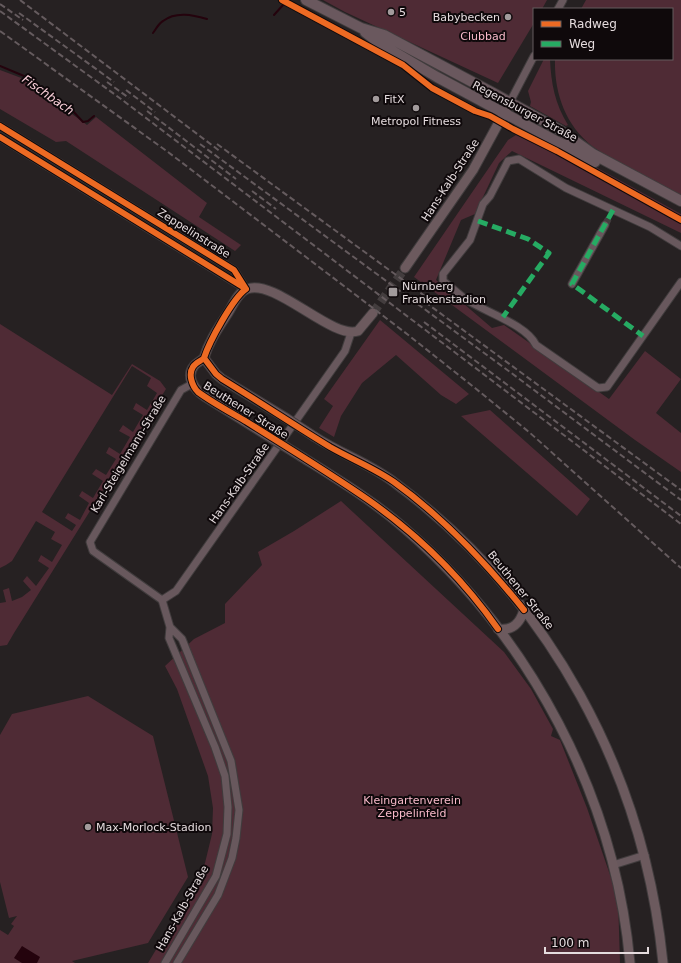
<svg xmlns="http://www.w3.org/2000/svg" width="681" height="963" font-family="'DejaVu Sans',sans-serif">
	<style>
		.green { fill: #4f2b35; fill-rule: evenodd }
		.water { fill: #24030d }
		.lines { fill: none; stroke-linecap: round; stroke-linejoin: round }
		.stream { stroke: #24030d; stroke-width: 2 }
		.minor-tunnel { stroke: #433d3e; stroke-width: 7; stroke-dasharray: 7 3.5; stroke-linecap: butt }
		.secondary-tunnel { stroke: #433d3e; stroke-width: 9; stroke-dasharray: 9 4.5; stroke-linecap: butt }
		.minor-casing { stroke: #403c3d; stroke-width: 9 }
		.secondary-casing { stroke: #403c3d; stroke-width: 11 }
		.primary-casing { stroke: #403c3d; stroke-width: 12 }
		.minor { stroke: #68585d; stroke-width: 7 }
		.secondary { stroke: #6c5a5e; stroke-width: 9 }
		.primary { stroke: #6a585e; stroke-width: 10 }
		.rail { stroke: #655b5e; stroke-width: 2; stroke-dasharray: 6 3; stroke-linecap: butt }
		.secondary-bridge-casing { stroke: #403c3d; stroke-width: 11; stroke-linecap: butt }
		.secondary-bridge { stroke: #6c5a5e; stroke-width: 9 }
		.quiet { stroke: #26ab63; stroke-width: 5; stroke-dasharray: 10 5; stroke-linecap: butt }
		.cycleway-casing { stroke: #0f090b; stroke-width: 8 }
		.cycleway { stroke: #ed6a23; stroke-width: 6 }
		.poi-dot { fill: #a29b9c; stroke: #0f090b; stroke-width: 1.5 }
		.labels { text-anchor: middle; stroke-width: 4; stroke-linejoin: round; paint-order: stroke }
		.poi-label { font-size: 11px; fill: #e5dcde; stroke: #0f090b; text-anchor: start }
		.park-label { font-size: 11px; fill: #f8b9c9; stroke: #0f090b }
		.street-label { font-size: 11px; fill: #e5dcde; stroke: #0f090b }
		.water-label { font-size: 12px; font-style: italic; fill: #facfd9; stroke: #0f090b }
	</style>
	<rect width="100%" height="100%" fill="#262122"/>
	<path class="green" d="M323 0H547L542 9H534V23L498 83 345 12Z
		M586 0H681V195C664 186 647 177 629 168 617 161 604 155 592 146 565 125 554 92 555 59H672V9H581Z
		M544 59H550C551 83 555 104 568 125L566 126 530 106 531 102 528 91Z
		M0 70 24 79 87 125 96 117 207 203 199 217 241 245 235 251 66 141 56 142 0 109Z
		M516 135 578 165 581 159 681 214V233L512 151 499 163 475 214 461 220 436 280 492 328 504 325 609 399 645 351 681 379 656 413 681 433V472L635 440 414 277 508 140Z
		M380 320 469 394 456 404 441 395 396 355 362 383 341 416 334 437 319 428 333 406 324 399Z
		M0 324 112 395 132 364 160 381 166 389 14 633 7 645 0 646V603L6 602 3 590 9 588 12 601 22 597 31 590 23 581 27 576 36 586 49 568 38 561 41 555 52 562 62 545 51 539 55 532 36 521 12 561 6 565 0 568ZM132 366 151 378 147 386 157 393 147 410 136 403 133 409 143 415 133 432 123 425 119 431 130 437 120 454 109 447 106 453 116 459 106 475 96 469 92 474 103 481 93 498 82 491 79 496 89 503 80 520 68 513 65 518 76 525 72 531 42 512Z
		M490 410 590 499 577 516 461 416Z
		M341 501 504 652 531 689 553 729 551 736 560 740 587 808 618 898 620 963H148L196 883 205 863 212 834 213 808 208 776 177 689 165 666 194 639 225 623V604L262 565 258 552 294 531Z
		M88 696 153 736 188 877 148 943 72 961 75 963H0V930L8 935 14 926 11 924 17 916 9 918 0 882V735L12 714Z"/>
	<path class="water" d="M22 946 40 957 37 963H22L14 958Z"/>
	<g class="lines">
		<path class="stream" d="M274 15 283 5
			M153 33C156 29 159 23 163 21 176 11 193 15 207 19
			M0 66 24 76 56 100 71 109 83 122 88 121 94 116"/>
		<path class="minor-tunnel" d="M605 225 610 216"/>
		<path class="secondary-tunnel" d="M373 313 405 268"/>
		<defs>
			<path id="minor" d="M558 9 563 0
				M510 102 534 56
				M0 126 234 270 246 289
				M0 137 244 288
				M681 246 650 227 566 188 519 159 508 161 490 196 483 204 470 240 443 274V281C450 286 457 293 464 298 484 312 526 324 536 345L598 388 607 387 681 282
				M572 284 605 225
				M162 600 170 627 169 638 215 747 225 776 228 807 227 834 216 876 165 963
				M162 600 176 591 345 351 351 333
				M162 600 93 551 90 542 181 390 192 384
				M170 627 182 639 231 761 239 810 236 838 232 858 218 895 177 963
				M613 865 645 855"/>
			<path id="secondary" d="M405 268 473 170 510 102
				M204 358C209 341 219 327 228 313 233 305 238 292 247 289 275 278 332 340 358 331L373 313
				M204 358C201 361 196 363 194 366 185 377 195 390 204 396L273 439
				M204 358 216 374 222 379 286 418
				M315 437C341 454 371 464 395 483 550 598 644 773 663 963
				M302 457C337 479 372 500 403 527 530 636 615 796 630 963
				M498 629C513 631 520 623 524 610"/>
			<path id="primary" d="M306 0 361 28 384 35 493 93 558 129 593 154 681 201
				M365 32 379 43 437 77 595 162"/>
		</defs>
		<use href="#minor" class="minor-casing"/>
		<use href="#secondary" class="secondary-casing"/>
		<use href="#primary" class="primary-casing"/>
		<use href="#minor" class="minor"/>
		<use href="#secondary" class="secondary"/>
		<use href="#primary" class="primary"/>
		<path class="rail" d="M20 0 221 152
			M0 4 23 20
			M0 11 121 99 681 524
			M19 13 114 82
			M0 31 168 152 407 334 475 388 529 432 681 568
			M107 82 129 98
			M126 90 155 112
			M147 111 236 179
			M200 144 510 372 681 500
			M217 144 433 302
			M252 191 276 209
			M425 302 681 490
			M424 322 681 516"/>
		<defs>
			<path id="secondary-bridge" d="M286 418 315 437
				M273 439 302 457"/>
		</defs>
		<use href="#secondary-bridge" class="secondary-bridge-casing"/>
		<use href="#secondary-bridge" class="secondary-bridge"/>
		<path class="quiet" d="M613 210 572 284 643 336
			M478 221 528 239 549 253 503 317"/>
		<defs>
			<path id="cycleway" d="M282 0 403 65 432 88 475 111 490 116 513 129 557 151 681 220
				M0 126 234 270 246 289
				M0 137 243 287
				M204 358C201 361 195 363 193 367 188 374 192 386 198 392 213 403 230 412 247 422 287 447 328 472 367 499 417 534 463 579 498 629
				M204 358 216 374 222 379C258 401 294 425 330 447 351 459 374 468 394 482 444 518 486 563 524 610
				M204 358C209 342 233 298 246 289"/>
		</defs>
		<use href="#cycleway" class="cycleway-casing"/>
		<use href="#cycleway" class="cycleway"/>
	</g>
	<g class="poi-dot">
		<circle cx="391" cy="12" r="4"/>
		<circle cx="508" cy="17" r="4"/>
		<circle cx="376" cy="99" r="4"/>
		<circle cx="416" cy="108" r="4"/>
		<rect x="388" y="287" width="10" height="10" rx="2"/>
		<circle cx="88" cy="827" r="4"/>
	</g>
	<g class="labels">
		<g class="poi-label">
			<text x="399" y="16">5</text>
			<text x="500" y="21" text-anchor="end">Babybecken</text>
			<text x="384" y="103">FitX</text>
			<text x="416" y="125" text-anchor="middle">Metropol Fitness</text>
			<text x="402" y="290">Nürnberg<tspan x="402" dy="13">Frankenstadion</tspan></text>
			<text x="96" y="831">Max-Morlock-Stadion</text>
		</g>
		<g class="park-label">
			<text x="483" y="40">Clubbad</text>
			<text x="412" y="804">Kleingartenverein<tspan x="412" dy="13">Zeppelinfeld</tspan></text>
		</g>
		<g class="street-label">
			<text transform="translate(525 111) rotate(28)" y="4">Regensburger Straße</text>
			<text transform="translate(450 180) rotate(-57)" y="4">Hans-Kalb-Straße</text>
			<text transform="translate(194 233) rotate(32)" y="4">Zeppelinstraße</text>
			<text transform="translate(246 410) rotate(32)" y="4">Beuthener Straße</text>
			<text transform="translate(128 454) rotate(-59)" y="4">Karl-Steigelmann-Straße</text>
			<text transform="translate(239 483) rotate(-55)" y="4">Hans-Kalb-Straße</text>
			<text transform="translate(521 590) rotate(51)" y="4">Beuthener Straße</text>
			<text transform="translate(182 908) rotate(-61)" y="4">Hans-Kalb-Straße</text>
		</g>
		<g class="water-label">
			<text transform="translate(48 95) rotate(35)" y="4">Fischbach</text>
		</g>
	</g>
	<rect x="533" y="8" width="140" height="52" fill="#0f090b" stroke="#655d5f"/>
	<rect x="541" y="21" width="20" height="6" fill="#ed6a23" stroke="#655d5f"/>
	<text x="569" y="28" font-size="12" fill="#e5dcde">Radweg</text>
	<rect x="541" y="41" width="20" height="6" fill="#26ab63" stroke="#655d5f"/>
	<text x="569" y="48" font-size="12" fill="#e5dcde">Weg</text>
	<path d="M545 947v6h103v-6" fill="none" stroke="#e5dcde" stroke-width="2"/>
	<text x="551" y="947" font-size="12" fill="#e5dcde" stroke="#0f090b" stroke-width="3" paint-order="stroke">100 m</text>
</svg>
